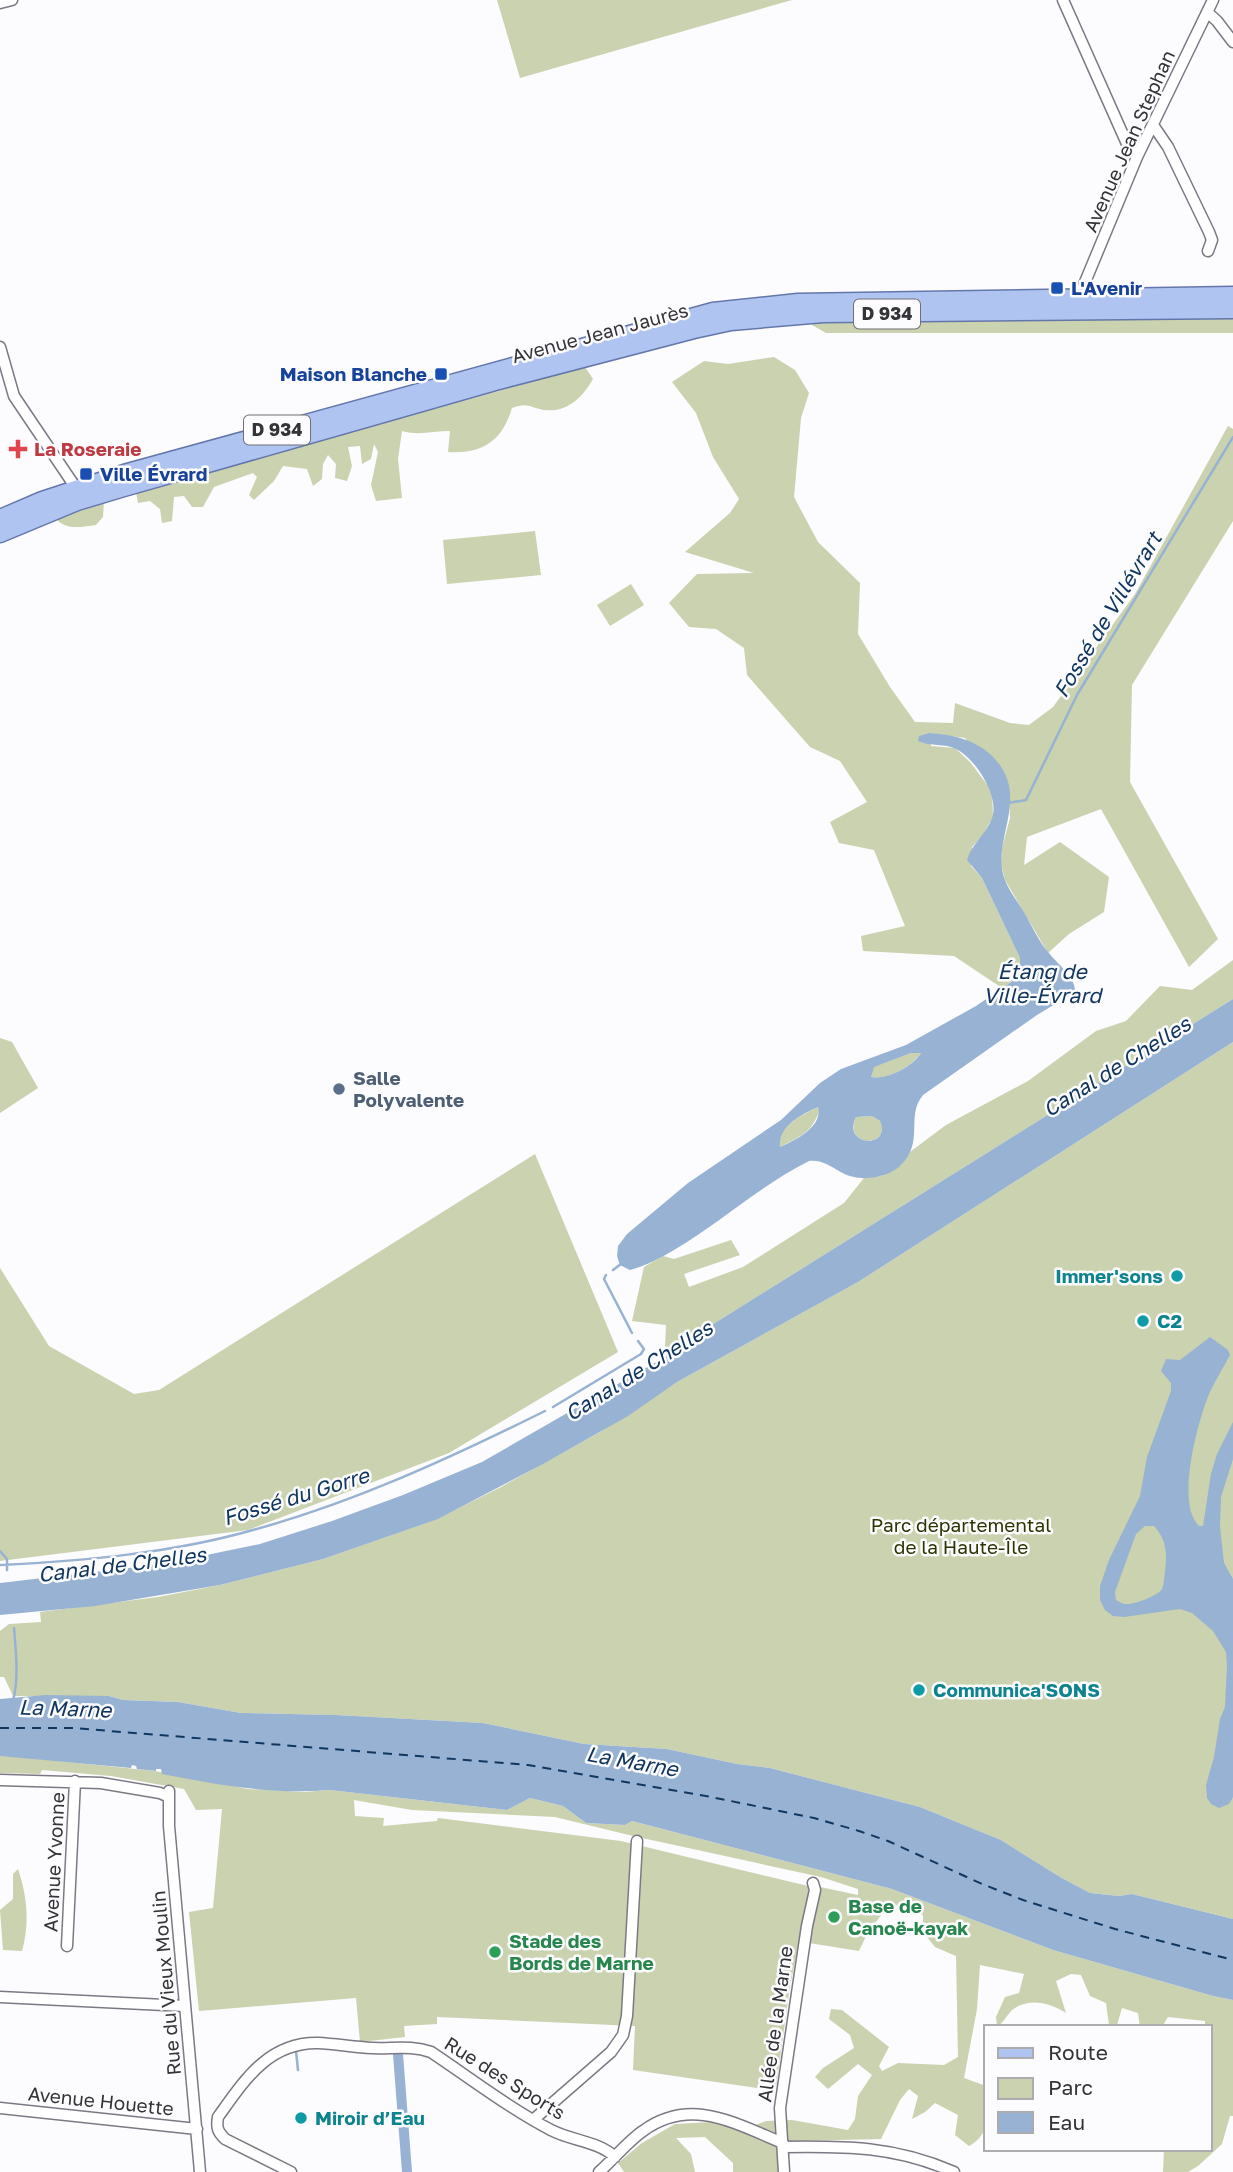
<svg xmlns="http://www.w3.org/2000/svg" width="1233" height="2172" font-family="'Golos Text',sans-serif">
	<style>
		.green { fill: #cad2af }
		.water { fill: #97b2d2; fill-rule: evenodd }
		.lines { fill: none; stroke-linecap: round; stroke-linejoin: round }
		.stream { stroke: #97b2d2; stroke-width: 2.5 }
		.canal { stroke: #97b2d2; stroke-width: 10 }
		.ferry { stroke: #113760; stroke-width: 2; stroke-dasharray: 9 7; stroke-linecap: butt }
		.minor-casing { stroke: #7d7984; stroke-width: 13 }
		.primary-casing { stroke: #6377ab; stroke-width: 19 }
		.minor { stroke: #fff; stroke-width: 10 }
		.primary { stroke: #b0c4f2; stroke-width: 16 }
		.transit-dot { fill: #1a4fb4; stroke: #fcfbfd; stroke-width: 2.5 }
		.health-dot { fill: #e0444e; stroke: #fcfbfd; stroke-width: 2.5 }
		.service-dot { fill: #5c6f8a; stroke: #fcfbfd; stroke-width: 2.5 }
		.culture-dot { fill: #0f9aa8; stroke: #fcfbfd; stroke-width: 2.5 }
		.leisure-dot { fill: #2e9e5b; stroke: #fcfbfd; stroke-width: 2.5 }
		.labels { text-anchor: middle; stroke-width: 5; stroke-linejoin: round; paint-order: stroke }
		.shield { fill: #fcfbfd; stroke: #706f72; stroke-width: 2 }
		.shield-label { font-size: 18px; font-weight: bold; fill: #343337 }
		.street-label { font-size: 19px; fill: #343337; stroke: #fcfbfd }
		.transit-label { font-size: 19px; font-weight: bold; fill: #164399; stroke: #fcfbfd; text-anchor: start }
		.health-label { font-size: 19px; font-weight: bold; fill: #be3a42; stroke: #fcfbfd; text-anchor: start }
		.service-label { font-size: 19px; font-weight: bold; fill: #4e5e75; stroke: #fcfbfd; text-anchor: start }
		.culture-label { font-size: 19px; font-weight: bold; fill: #0d838f; stroke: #fcfbfd; text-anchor: start }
		.park-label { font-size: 19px; fill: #2d3403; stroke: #fcfbfd }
		.leisure-label { font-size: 19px; font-weight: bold; fill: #27864d; stroke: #fcfbfd; text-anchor: start }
		.water-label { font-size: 21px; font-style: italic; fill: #113760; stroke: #fcfbfd }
	</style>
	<rect width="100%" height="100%" fill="#fcfbfd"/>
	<path class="green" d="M497 0H792L520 78Z
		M1233 313V333H826L812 325 818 318Z
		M774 357 795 370 809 393 801 418 794 497 818 542 860 583 858 634 890 687 915 722 953 723 955 703 1010 723 1029 725 1053 707 1135 594 1228 426 1233 429V521L1132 685 1130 782 1218 939 1189 967 1101 809 1027 837 1024 865 1060 842 1109 877 1104 912 1069 934 1048 953 1005 880 1001 864 1002 848 1010 818 1009 795 965 738 930 733 931 746 955 748 970 762 992 791 993 817 983 835 972 847 971 866 982 878 1020 958C1020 974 1015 980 1002 988L954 956 863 951 861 936 905 926 874 850 839 843 830 822 867 802 840 761 810 747 747 675 744 648 716 629 689 627 669 603 697 574 754 573 685 552 730 513 739 499 713 457 696 413 672 382 704 361 728 364Z
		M585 367 593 379C583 397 567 413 544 410 529 407 528 402 512 408 502 441 483 454 448 452L450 431C432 431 419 436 402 431L398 459 402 498 376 501 371 485 378 452 374 444 371 459 362 464 360 446 348 447 352 466 347 481 335 478 336 464 328 455 323 464 322 479 313 486 307 469 283 466 274 481 254 500 249 495 257 477 253 473 214 487 203 507H192L184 496 174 497 172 521 162 523 160 509 150 501 138 503 136 492Z
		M104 501 103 517 96 525C82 527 64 531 55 517Z
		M535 531 541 575 447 584 443 540Z
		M631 584 644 605 610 626 597 605Z
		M1233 960V999L683 1343 665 1348 666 1325 632 1321 644 1267 663 1256 674 1259 731 1240 740 1255 684 1274 689 1287 743 1267 844 1203 864 1178 881 1176 901 1165 910 1152 946 1125 1028 1081 1096 1031 1126 1021 1160 986 1192 990Z
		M0 1038 12 1042 38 1088 0 1113Z
		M1233 1042V1919L1132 1894 1119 1896 1090 1893 1060 1877 1001 1840 920 1807 770 1768 737 1764 667 1749 584 1744 483 1723 336 1715 241 1713 178 1702 123 1700 109 1696H13L4 1677H0V1631L9 1624 41 1622 40 1612 158 1597 220 1585 323 1559 437 1519 501 1487 600 1432 677 1382 858 1282Z
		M911 1053H921C911 1067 888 1080 871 1077L873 1067Z
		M818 1107 819 1112C811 1133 799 1137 780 1147 777 1126 801 1116 818 1107Z
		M872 1116 880 1121C892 1148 842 1148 856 1117Z
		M535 1154 618 1352 449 1453 248 1530 0 1561V1268L49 1346 134 1394 159 1390Z
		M0 1755 155 1771 248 1789 305 1792 330 1790 507 1810 530 1798 563 1806 586 1823 625 1825 632 1821 892 1889 1053 1950 1213 1996 1233 2000V2116H1230L1222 2144 1198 2166 1188 2172H1163L1164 2149H1210V2027H1205V2021L1168 2017 1162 2027H1140L1138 2013 1122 2008 1117 2025H1109L1106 2003 1090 1996 1081 1975 1071 1974 1056 1981 1066 2013C1050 2003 1029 1997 1012 2010 1007 2015 1003 2023 997 2027L996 2017 1005 1997 1019 1993 1024 1974 980 1965 977 2009 964 2078 986 2086C986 2110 993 2133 969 2146L955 2135 958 2115 935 2103 925 2112 912 2119 918 2096 909 2089 900 2100 881 2139 792 2141 786 2172H733V2163L705 2137 676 2138 691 2154 695 2172H624L618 2163 642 2143 675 2124 711 2122 742 2130 766 2121 792 2120 848 2130 855 2119 858 2096 872 2075 858 2064 828 2089 815 2077 823 2068 854 2048 850 2035 829 2019 831 2009 842 2010 889 2047 879 2066 882 2071 898 2063 944 2065 958 2057 956 1956 935 1947 923 1932V1915L891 1903 868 1932 859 1951 809 1943 820 1887 858 1895V1889L821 1877 633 1836 555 1817 412 1810 354 1800 355 1816 384 1818 383 1826 437 1821 438 1818 621 1841 808 1886V1899L790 1986 776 2087 771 2090 633 2070 635 2026 437 2017V2024L404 2026 405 2037 360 2042 356 1998 199 2011 189 1912 213 1908 222 1809 196 1810 184 1789 111 1776 42 1770 40 1774 0 1773Z
		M18 1869C27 1896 30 1922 22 1951L3 1950 0 1910 13 1899V1874Z"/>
	<path class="water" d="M930 733C959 735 987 743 1003 770 1024 807 991 845 1005 880 1009 891 1018 902 1024 912 1032 926 1039 942 1049 953 1058 965 1076 977 1075 992L1037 1015 923 1095C905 1117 925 1141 901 1165 894 1172 885 1175 876 1177 869 1178 862 1179 854 1177 837 1174 828 1159 809 1161 761 1185 720 1223 674 1250 660 1258 646 1266 630 1270L620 1265 617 1256 618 1246 627 1234 688 1183 781 1120 820 1083 841 1069 906 1045 976 1006 1014 980 1020 970V958L982 878 967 860C971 844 987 834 992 818 1000 796 975 758 956 749 945 743 931 747 918 741L919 736ZM911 1053H921C912 1067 887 1080 871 1077L874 1067ZM818 1107C823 1127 795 1140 780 1147 778 1126 801 1115 818 1107ZM872 1116 880 1121C892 1149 841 1147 856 1117Z
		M1233 999V1042L858 1282 677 1382 628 1416 543 1464 438 1519 323 1559 220 1585 95 1606 0 1615V1583L163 1564 260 1544 332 1521 403 1495 482 1462 663 1358 683 1343Z
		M1210 1337 1228 1350 1230 1355C1223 1368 1215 1381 1209 1394 1198 1421 1175 1504 1199 1526H1203L1211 1474 1217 1454 1233 1422V1459L1221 1497 1220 1527 1224 1563 1233 1579V1797L1229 1804 1219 1808 1211 1804 1207 1798 1206 1785 1214 1757 1220 1719 1225 1707 1227 1666 1226 1652 1213 1631 1192 1613 1180 1609 1124 1617 1113 1616 1105 1610 1100 1600V1586L1109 1560 1140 1496 1147 1457 1171 1391V1383L1161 1371 1166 1359 1180 1360ZM1145 1526H1154C1167 1540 1167 1554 1165 1572 1164 1577 1164 1585 1162 1589 1158 1596 1135 1604 1127 1604 1122 1604 1120 1602 1116 1600L1115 1592 1136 1534Z
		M45 1695 109 1696 123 1700 178 1702 241 1713 336 1715 483 1723 584 1744 667 1749 737 1764 770 1768 920 1807 1001 1840 1060 1877 1090 1893 1119 1896 1132 1894 1233 1919V2000L1213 1996 1053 1950 892 1889 632 1821 625 1825 586 1823 563 1806 530 1798 507 1810 330 1790C273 1795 218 1785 162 1774L161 1769H156V1771L137 1769 136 1766 132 1765 131 1768 0 1756V1699Z"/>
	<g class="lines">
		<path class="stream" d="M1008 803 1026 800 1077 695 1233 437
			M613 1270 621 1264
			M606 1275 604 1279 632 1333
			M553 1407 641 1354 644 1349 638 1341
			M0 1551 7 1559V1570
			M0 1565C84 1561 172 1553 253 1530 355 1502 450 1458 545 1411
			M13 1701C19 1677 16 1653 14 1628
			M296 2051 298 2070"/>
		<path class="canal" d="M398 2054 407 2172"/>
		<path class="ferry" d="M0 1728H73L528 1765 711 1797 814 1818 859 1831 888 1841 982 1884 1023 1900 1115 1929 1233 1960"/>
		<defs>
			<path id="minor" d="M1063 0 1128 146 1137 157
				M0 3 12 0
				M1207 12 1217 21 1233 42
				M1153 125 1168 147 1209 232 1212 240 1208 251
				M1078 299 1137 157 1213 0
				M0 347 14 396 76 488
				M0 1780 101 1783 160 1793 169 1797
				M169 1791V1826L200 2172
				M67 1946 75 1781
				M0 1997 185 2006
				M0 2108 197 2129
				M533 2120 611 2052 623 2035 627 2016 637 1841
				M783 2147C846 2146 895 2146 954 2172
				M291 2172 225 2139C218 2132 216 2128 218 2117 244 2081 268 2042 318 2043 336 2044 354 2047 372 2048 393 2049 411 2045 431 2052 470 2078 509 2108 551 2130 572 2141 598 2141 615 2157
				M599 2172C613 2160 628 2141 643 2131 691 2096 736 2124 783 2143
				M784 2172 780 2108 807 1926 815 1890 813 1883"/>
			<path id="primary" d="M0 518 42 500 124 473 713 311 798 302 1233 295
				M0 534 77 502 124 488 495 382 694 330 731 322 823 314 1233 310"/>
		</defs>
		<use href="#minor" class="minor-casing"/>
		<use href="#primary" class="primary-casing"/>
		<use href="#minor" class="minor"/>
		<use href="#primary" class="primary"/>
	</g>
	<g class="transit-dot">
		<rect x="1050" y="281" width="14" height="14" rx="3.5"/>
		<rect x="434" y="367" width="14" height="14" rx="3.5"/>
		<rect x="79" y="467" width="14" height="14" rx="3.5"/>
	</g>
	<path class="health-dot" d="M14.5 438.5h7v7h7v7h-7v7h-7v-7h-7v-7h7z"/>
	<circle class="service-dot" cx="339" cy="1089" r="7"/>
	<g class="culture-dot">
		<circle cx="1177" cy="1276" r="7"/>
		<circle cx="1143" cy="1321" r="7"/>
		<circle cx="919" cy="1690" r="7"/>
		<circle cx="301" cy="2118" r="7"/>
	</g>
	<g class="leisure-dot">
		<circle cx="834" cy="1917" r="7"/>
		<circle cx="495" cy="1952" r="7"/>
	</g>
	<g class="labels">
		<g class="shield">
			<rect x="854" y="299.5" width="66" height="29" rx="5"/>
			<rect x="244" y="415.5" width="66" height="29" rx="5"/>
		</g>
		<g class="shield-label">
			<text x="887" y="320">D 934</text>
			<text x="277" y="436">D 934</text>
		</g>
		<g class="street-label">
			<text transform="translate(1129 141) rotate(-66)" y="7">Avenue Jean Stephan</text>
			<text transform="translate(600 333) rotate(-15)" y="7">Avenue Jean Jaurès</text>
			<text transform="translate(54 1862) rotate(-87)" y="7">Avenue Yvonne</text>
			<text transform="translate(166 1983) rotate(-95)" y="7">Rue du Vieux Moulin</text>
			<text transform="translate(775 2024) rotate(-82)" y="7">Allée de la Marne</text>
			<text transform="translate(505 2078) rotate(32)" y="7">Rue des Sports</text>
			<text transform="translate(101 2101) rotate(6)" y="7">Avenue Houette</text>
		</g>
		<g class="transit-label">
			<text x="1071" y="295">L'Avenir</text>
			<text x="427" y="381" text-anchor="end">Maison Blanche</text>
			<text x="100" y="481">Ville Évrard</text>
		</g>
		<g class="health-label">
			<text x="34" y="456">La Roseraie</text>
		</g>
		<g class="service-label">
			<text x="353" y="1085">Salle<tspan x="353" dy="22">Polyvalente</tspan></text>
		</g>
		<g class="culture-label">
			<text x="1163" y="1283" text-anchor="end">Immer'sons</text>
			<text x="1157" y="1328">C2</text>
			<text x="933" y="1697">Communica'SONS</text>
			<text x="315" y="2125">Miroir d’Eau</text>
		</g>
		<g class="park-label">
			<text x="961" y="1532">Parc départemental<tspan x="961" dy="22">de la Haute-Île</tspan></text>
		</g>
		<g class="leisure-label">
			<text x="848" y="1913">Base de<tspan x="848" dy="22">Canoë-kayak</tspan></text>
			<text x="509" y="1948">Stade des<tspan x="509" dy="22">Bords de Marne</tspan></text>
		</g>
		<g class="water-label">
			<text transform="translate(1108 615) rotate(-59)" y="7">Fossé de Villévrart</text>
			<text x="1042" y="979">Étang de<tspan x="1042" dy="24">Ville-Évrard</tspan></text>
			<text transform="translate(1117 1067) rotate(-32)" y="7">Canal de Chelles</text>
			<text transform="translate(639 1371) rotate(-32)" y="7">Canal de Chelles</text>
			<text transform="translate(296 1497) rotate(-17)" y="7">Fossé du Gorre</text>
			<text transform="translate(122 1565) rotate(-7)" y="7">Canal de Chelles</text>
			<text transform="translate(65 1709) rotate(2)" y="7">La Marne</text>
			<text transform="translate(632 1762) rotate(10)" y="7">La Marne</text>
		</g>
	</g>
	<rect x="984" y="2025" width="228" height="126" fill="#fcfbfd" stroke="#acabae" stroke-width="2"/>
	<rect x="998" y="2048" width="35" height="10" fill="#b0c4f2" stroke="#acabae" stroke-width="2"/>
	<text x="1048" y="2060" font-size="21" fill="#343337">Route</text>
	<rect x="998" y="2078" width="35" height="21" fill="#cad2af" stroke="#acabae" stroke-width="2"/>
	<text x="1048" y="2095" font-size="21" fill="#343337">Parc</text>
	<rect x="998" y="2112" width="35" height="21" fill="#97b2d2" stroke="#acabae" stroke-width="2"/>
	<text x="1048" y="2130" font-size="21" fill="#343337">Eau</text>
</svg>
